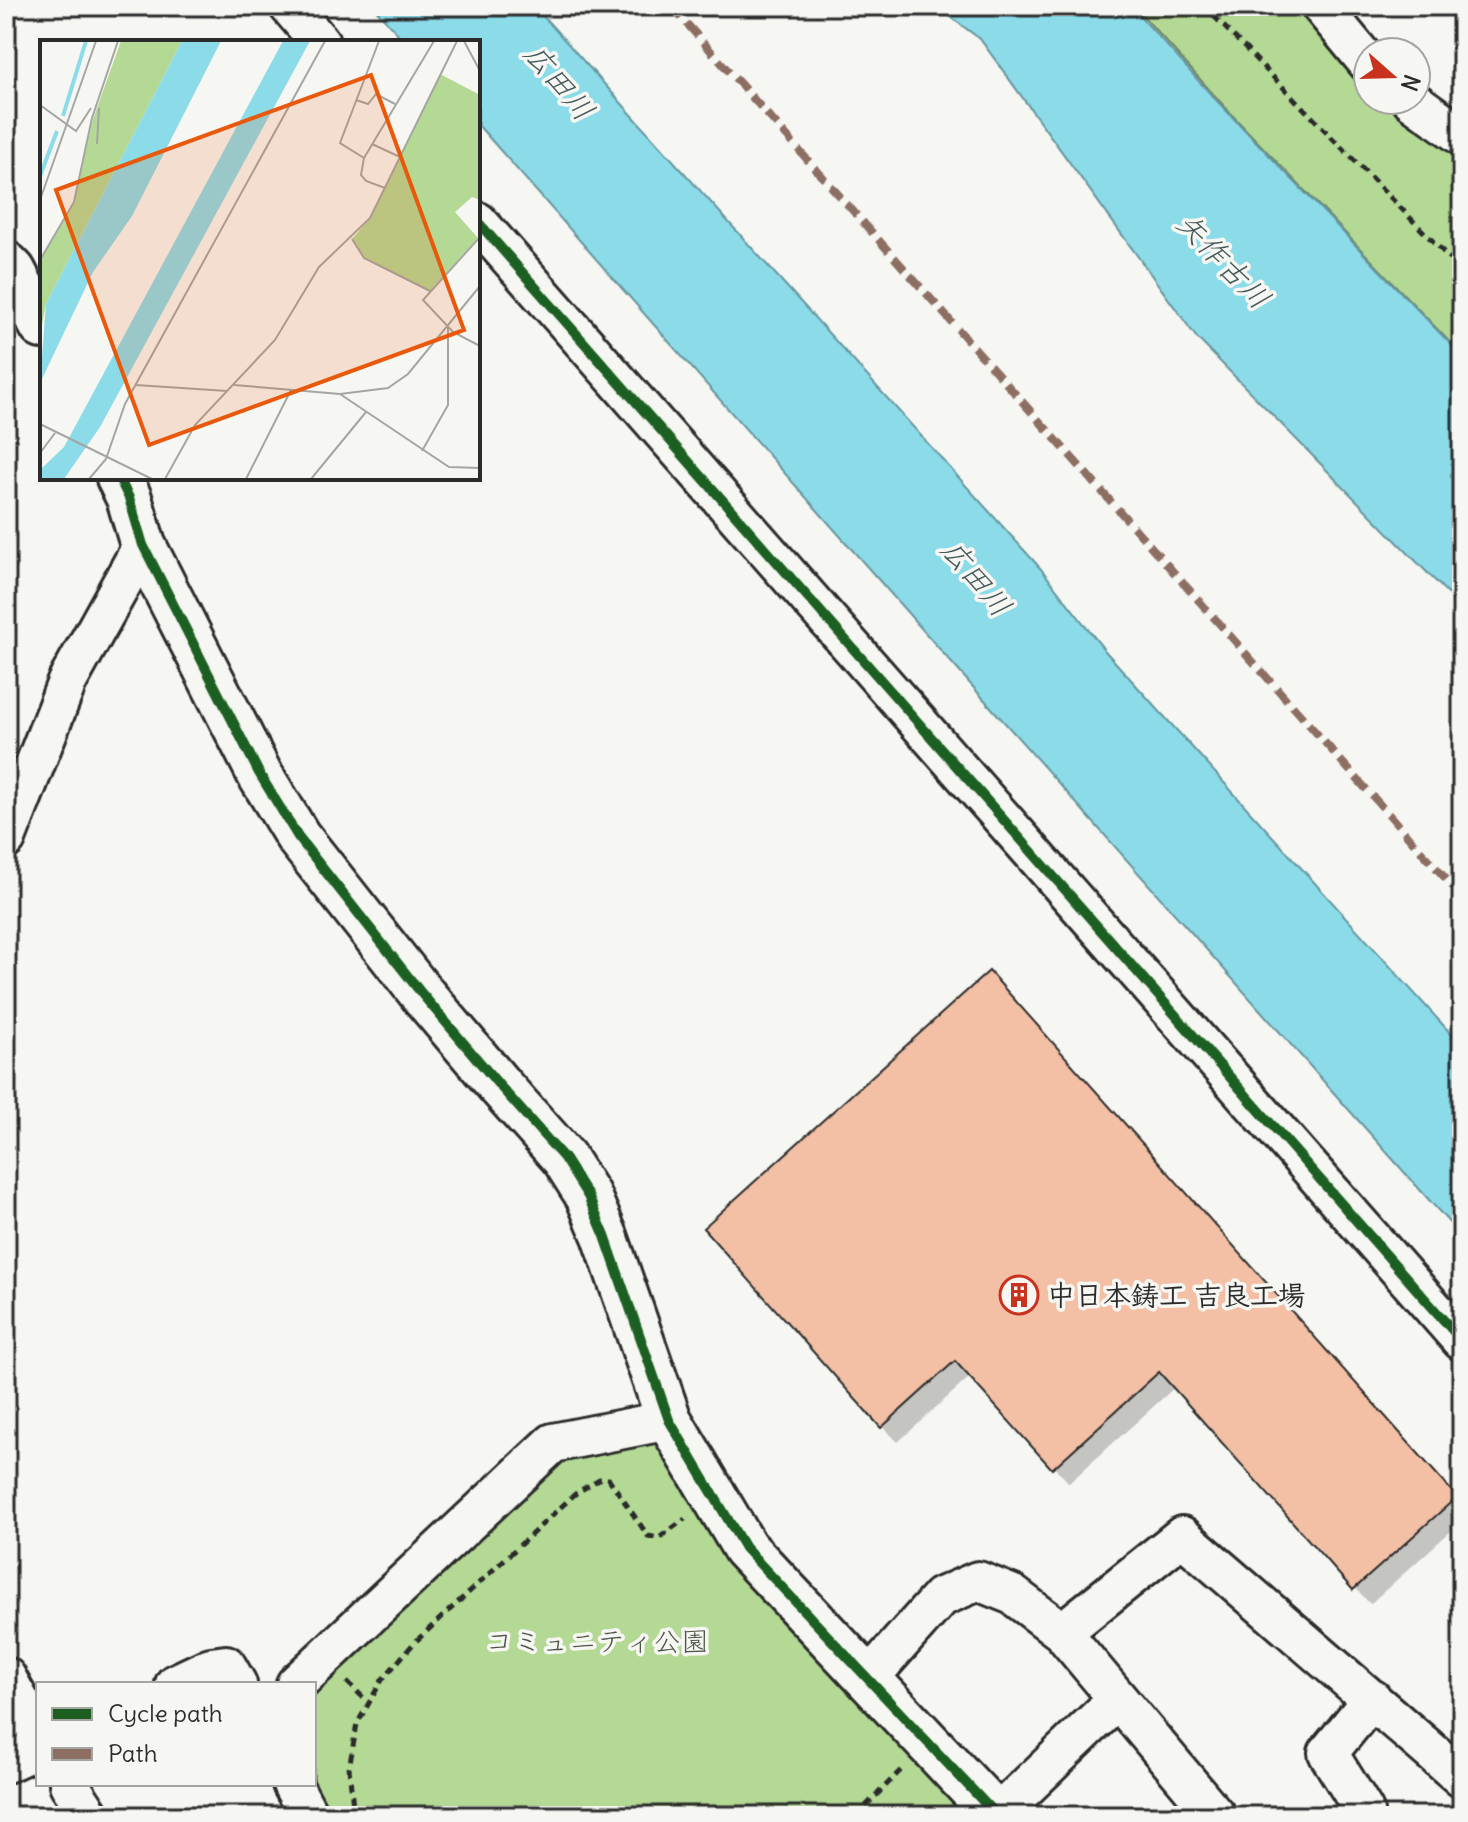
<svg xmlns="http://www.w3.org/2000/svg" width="1468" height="1822" font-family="Delius,'Klee One',sans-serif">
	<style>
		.green { fill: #b3d995; stroke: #6f8260; stroke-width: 2 }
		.water { fill: #8cdbe9; stroke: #65959d; stroke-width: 2 }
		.shadow { fill: #0003 }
		.building { fill: #f3c0a5; stroke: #2b2b2b; stroke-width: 2 }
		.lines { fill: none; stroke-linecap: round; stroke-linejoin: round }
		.minor-casing { stroke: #2b2b2b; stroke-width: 44 }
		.tertiary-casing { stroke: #2b2b2b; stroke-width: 50 }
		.path { stroke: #2b2b2b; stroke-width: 5; stroke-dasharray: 8 6; stroke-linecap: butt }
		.minor { stroke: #f6f6f2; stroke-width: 38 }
		.tertiary { stroke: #f6f6f2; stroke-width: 44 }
		.quiet { stroke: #8d6e63; stroke-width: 8; stroke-dasharray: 16 8; stroke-linecap: butt }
		.cycleway-casing { stroke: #f6f6f2; stroke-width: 15 }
		.cycleway { stroke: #1b5e20; stroke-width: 10 }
		.labels { text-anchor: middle; stroke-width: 7; stroke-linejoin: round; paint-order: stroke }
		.poi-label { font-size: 28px; font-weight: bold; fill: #2b2b2b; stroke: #f6f6f2; text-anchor: start }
		.park-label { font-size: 28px; fill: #4d5646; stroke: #f6f6f2 }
		.water-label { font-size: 30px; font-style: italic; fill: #43575a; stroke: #f6f6f2 }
		.inset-river { fill: none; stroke: #8cdbe9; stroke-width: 4 }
		.inset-road { fill: none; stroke: #a5a5a2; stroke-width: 2 }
		.view { fill: #e8590c; fill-opacity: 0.15; stroke: #e8590c; stroke-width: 4 }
		.inset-edge { fill: none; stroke: #2b2b2b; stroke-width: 4 }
	</style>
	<rect width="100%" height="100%" fill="#f6f6f2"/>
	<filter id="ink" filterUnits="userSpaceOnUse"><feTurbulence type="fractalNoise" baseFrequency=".0125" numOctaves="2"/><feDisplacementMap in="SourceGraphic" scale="16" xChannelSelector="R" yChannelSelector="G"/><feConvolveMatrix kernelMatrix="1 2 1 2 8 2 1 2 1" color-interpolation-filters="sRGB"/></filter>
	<g filter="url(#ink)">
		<path class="green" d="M1134 6H1314L1368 69V100H1404L1462 149V355L1232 115Z
			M669 1420 715 1497 997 1816H309L292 1784H314V1684L553 1443Z"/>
		<path class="water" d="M373 6H534L1041 569 1106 652 1462 1046V1237L973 687 478 125V42H405Z
			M936 6H1131L1215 99 1462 356V608L1197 338 980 39Z"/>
		<path class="shadow" d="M1005 990 1462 1504V1521L1370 1604 1175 1387 1069 1483 971 1376 898 1442 882 1426Z"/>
		<path class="building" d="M989 971 1457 1497 1353 1590 1159 1372 1052 1469 955 1361 881 1428 703 1228Z"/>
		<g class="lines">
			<defs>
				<path id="minor" d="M289 6 320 42
					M1321 6 1368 63
					M1412 100 1462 136
					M478 222 1462 1341
					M6 839 67 682 143 545
					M1062 1632 1216 1816
					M6 1677 38 1734
					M868 1679 941 1597 978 1581 1013 1595 1062 1632 1182 1536 1462 1778
					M175 1684 211 1667 226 1665 237 1684
					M296 1684 553 1443 669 1420
					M6 1763 38 1748
					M69 1784 90 1816
					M292 1784 309 1816
					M997 1815 1118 1699
					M1359 1816 1364 1811 1328 1753 1372 1699"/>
				<path id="tertiary" d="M6 264 13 271 42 326
					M119 478 129 498 143 545 259 773 298 837 422 994 499 1085 564 1158 588 1196 605 1236 669 1420 745 1548 997 1816"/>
			</defs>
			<use href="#minor" class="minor-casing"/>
			<use href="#tertiary" class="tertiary-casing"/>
			<path class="path" d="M1204 6 1462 271
				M347 1682 369 1703
				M354 1816 349 1768 357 1724 382 1680 414 1643 575 1494 599 1479H609L648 1536 659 1538 685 1519
				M856 1816 901 1770"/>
			<use href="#minor" class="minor"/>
			<use href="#tertiary" class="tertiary"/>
			<path class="quiet" d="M671 6 1462 897"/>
			<defs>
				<path id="cycleway" d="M478 222 1462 1341
					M119 478 129 498 143 545 259 773 298 837 422 994 499 1085 564 1158 588 1196 605 1236 669 1420 745 1548 997 1816"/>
			</defs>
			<use href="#cycleway" class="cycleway-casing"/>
			<use href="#cycleway" class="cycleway"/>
		</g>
	</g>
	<defs>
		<symbol id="building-ring" viewBox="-11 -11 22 22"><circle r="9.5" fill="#f6f6f2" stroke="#c8321e" stroke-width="1.5"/><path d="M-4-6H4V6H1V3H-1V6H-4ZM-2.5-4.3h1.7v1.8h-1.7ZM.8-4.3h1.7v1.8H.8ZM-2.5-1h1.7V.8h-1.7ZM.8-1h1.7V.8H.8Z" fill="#c8321e"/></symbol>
	</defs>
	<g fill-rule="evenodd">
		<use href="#building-ring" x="997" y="1273" width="44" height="44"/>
	</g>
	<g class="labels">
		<g class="poi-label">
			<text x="1047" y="1305">中日本鋳工 吉良工場</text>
		</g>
		<g class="park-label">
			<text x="597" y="1651">コミュニティ公園</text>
		</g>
		<g class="water-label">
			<text transform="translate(559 82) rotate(50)" y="10">広田川</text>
			<text transform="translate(1223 261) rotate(46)" y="10">矢作古川</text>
			<text transform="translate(976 578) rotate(50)" y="10">広田川</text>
		</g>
	</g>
	<g transform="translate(40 40)">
		<rect width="440" height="440" fill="#f6f6f2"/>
		<path d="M81 1H142L6 264 0 295V221L33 165 53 79ZM400 34 440 55V160L432 157 415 172 438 198 390 251 324 218 312 199 330 178Z" fill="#b3d995"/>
		<path d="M142 1H181L92 176 53 232 0 343 6 264ZM243 1H270L60 387 24 439H0V430L24 407Z" fill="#8cdbe9"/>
		<path class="inset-river" d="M23 76 46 1M0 136 17 91"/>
		<path class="inset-road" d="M339 1 300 103 324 118 321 135 326 141 345 148M424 1 440 31M316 60 328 64 336 54 355 64M0 65 36 91 51 68M57 104 59 68M332 104 360 117M324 118 394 1M0 160 56 1M440 197 383 260 413 292 440 306M312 199 324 218 390 251M0 220 34 162 52 78 78 1M96 345 187 351M194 345 300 354 348 348 368 334 440 246M300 354 409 427 440 428M0 384 112 439M382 411 408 365V287M0 413 15 393M66 419 85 364 285 1M49 439 66 419M125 439 155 385 235 300 279 227 330 178 417 1M206 439 251 350M271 439 326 372"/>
		<path class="view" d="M331 35 424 290 109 405 16 150Z"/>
		<rect width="440" height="440" class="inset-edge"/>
	</g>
	<rect width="1468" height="1822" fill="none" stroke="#f6f6f2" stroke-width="32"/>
	<rect x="16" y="16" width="1436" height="1790" fill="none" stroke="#2b2b2b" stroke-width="3" filter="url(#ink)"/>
	<rect x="36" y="1682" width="280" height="104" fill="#f6f6f2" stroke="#a5a5a2" stroke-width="2"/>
	<rect x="52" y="1708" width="40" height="12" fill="#1b5e20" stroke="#a5a5a2" stroke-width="2"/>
	<text x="108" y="1722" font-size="24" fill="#2b2b2b">Cycle path</text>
	<rect x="52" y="1748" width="40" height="12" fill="#8d6e63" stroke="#a5a5a2" stroke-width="2"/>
	<text x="108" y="1762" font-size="24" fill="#2b2b2b">Path</text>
	<g transform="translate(1392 76) rotate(110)"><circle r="38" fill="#f6f6f2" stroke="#a5a5a2" stroke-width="2"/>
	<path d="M0-6L14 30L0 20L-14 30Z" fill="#c8321e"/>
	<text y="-12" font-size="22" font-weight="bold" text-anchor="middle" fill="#2b2b2b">N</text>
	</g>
</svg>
